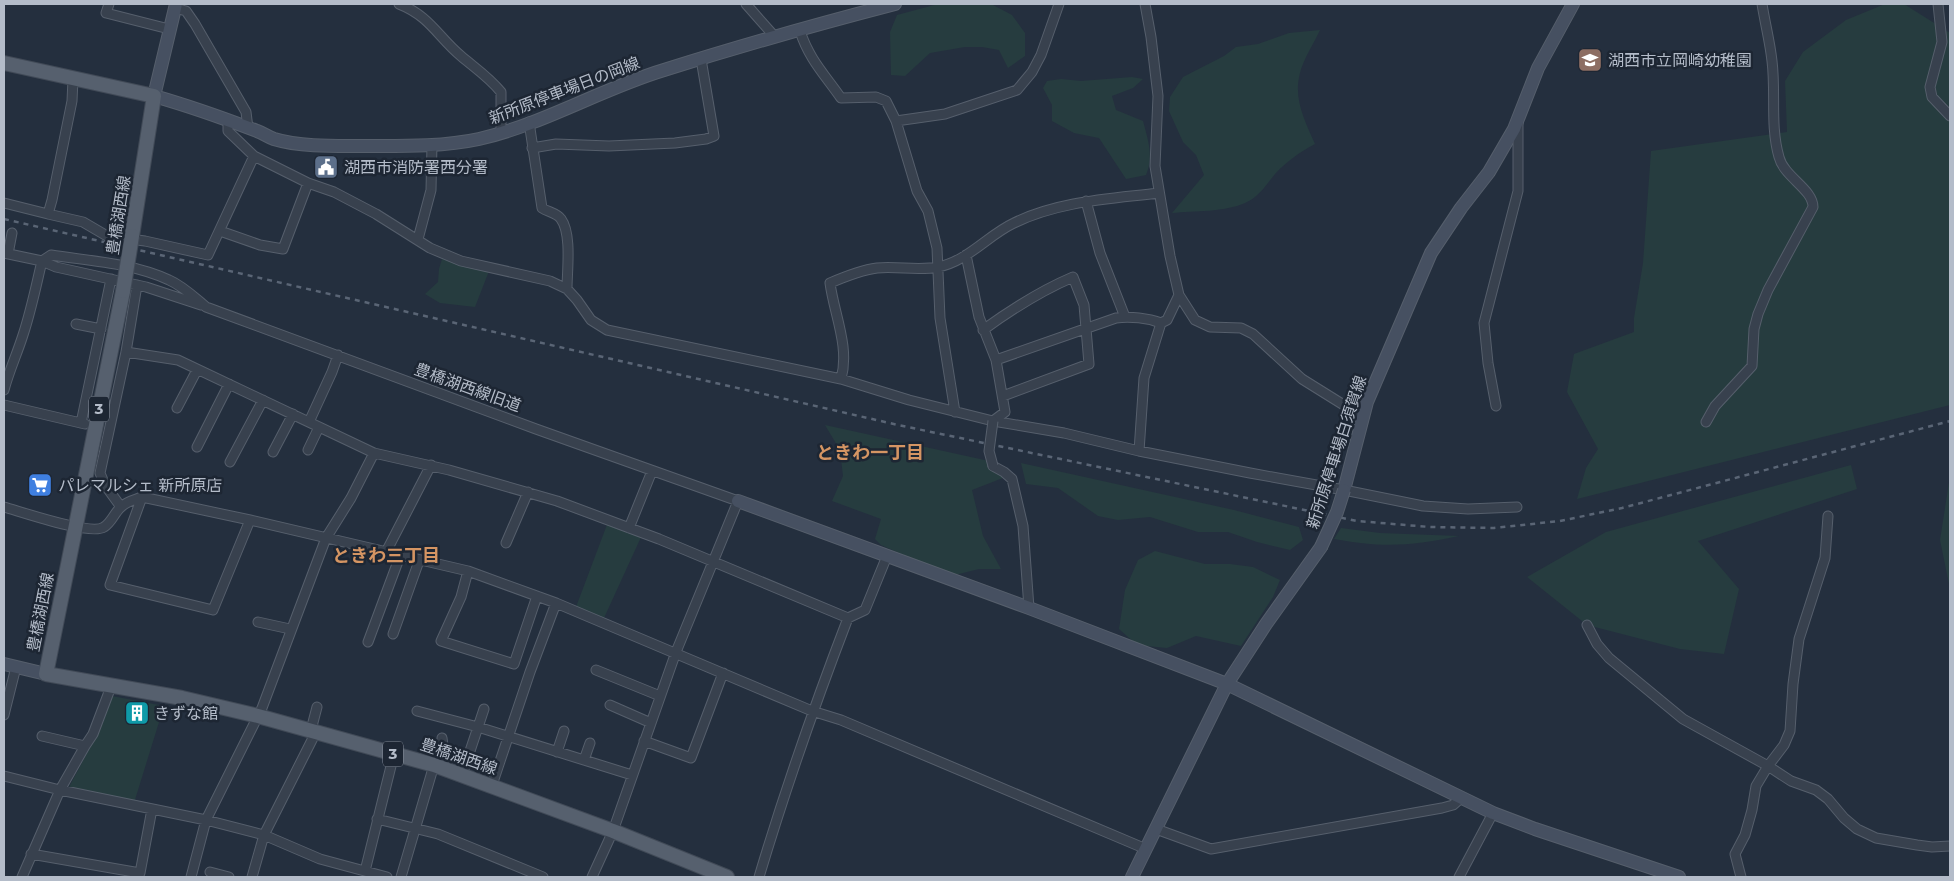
<svg xmlns="http://www.w3.org/2000/svg" width="1954" height="881" font-family="Montserrat,'Noto Sans JP',sans-serif">
	<style>
		.green { fill: #263c3f }
		.lines { fill: none; stroke-linecap: round; stroke-linejoin: round }
		.street-casing { stroke: #565f6c; stroke-width: 11 }
		.secondary-casing { stroke: #565f6c; stroke-width: 14 }
		.primary-casing { stroke: #414a57; stroke-width: 16 }
		.street { stroke: #38414e; stroke-width: 9 }
		.secondary { stroke: #465061; stroke-width: 12 }
		.primary { stroke: #56606e; stroke-width: 14 }
		.rail { stroke: #5a6575; stroke-width: 2.5; stroke-dasharray: 5 5; stroke-linecap: butt }
		.street-bridge-casing { stroke: #565f6c; stroke-width: 11; stroke-linecap: butt }
		.secondary-bridge-casing { stroke: #565f6c; stroke-width: 14; stroke-linecap: butt }
		.primary-bridge-casing { stroke: #414a57; stroke-width: 16; stroke-linecap: butt }
		.street-bridge { stroke: #38414e; stroke-width: 9 }
		.secondary-bridge { stroke: #465061; stroke-width: 12 }
		.primary-bridge { stroke: #56606e; stroke-width: 14 }
		.labels { text-anchor: middle; stroke-width: 5; stroke-linejoin: round; paint-order: stroke }
		.shield { fill: #1d2633; stroke: #878f9c; stroke-width: 1 }
		.shield-label { font-size: 15px; font-weight: bold; fill: #b4bcc9 }
		.poi-label { font-size: 16px; fill: #b4bcc9; stroke: #1d2633; text-anchor: start }
		.street-label { font-size: 16px; fill: #b4bcc9; stroke: #1d2633 }
		.neighbourhood-label { font-size: 18px; font-weight: bold; fill: #d59563; stroke: #1d2633 }
	</style>
	<rect width="100%" height="100%" fill="#242f3e"/>
	<path class="green" d="M938 4 993 5 1012 15 1025 33V56L1008 68 999 50 982 47H965L930 53 905 76 891 75 890 32 897 15Z
		M1885 4H1904L1950 33V405L1577 499 1586 468 1598 449 1567 392 1574 354 1634 332V318L1643 263 1651 151 1787 132 1785 81 1803 52 1846 20Z
		M1320 30C1314 43 1303 60 1300 73 1293 99 1305 121 1315 144 1300 152 1287 161 1275 174 1266 185 1259 197 1245 203 1225 212 1194 211 1172 213L1204 175 1196 155 1183 142 1169 111 1170 97 1183 77 1224 56 1236 47 1258 44 1289 33Z
		M1132 77 1143 79 1133 88 1112 96 1116 110 1143 121C1148 140 1154 156 1146 175L1126 179 1099 138 1074 133 1052 121V105L1043 88 1047 81 1061 79 1081 81Z
		M442 259 489 271 475 307 440 303 425 294 438 282 439 269Z
		M825 425 989 461 1008 476 972 490 983 536 1001 569H979L951 576 881 545 875 539 881 519 832 501 843 476 840 450Z
		M1021 463 1234 510 1299 527 1303 540 1290 550 1257 542 1228 532H1198L1150 517 1118 520 1098 516 1058 488 1026 484Z
		M1851 465 1857 489 1698 541 1739 589 1724 654 1680 649 1587 625 1527 577 1606 532Z
		M1950 476V589L1940 540Z
		M608 522 642 535 604 618 576 607Z
		M1341 528 1380 533 1459 536C1412 546 1382 548 1334 539Z
		M1155 551 1205 564H1230L1253 567 1280 580 1273 597 1241 646 1196 636 1167 648 1137 645 1119 629 1125 590 1138 560Z
		M112 696 164 706 134 803 68 789 102 725Z"/>
	<g class="lines">
		<defs>
			<path id="street" d="M109 4 106 13 169 29
				M399 4C430 16 438 37 461 56 475 68 489 77 501 92V132
				M746 4 775 37
				M1145 4 1151 37 1158 96 1155 166 1170 256 1179 295 1195 320 1210 327 1241 328 1253 334 1302 379 1363 417
				M1938 4 1942 42 1930 87 1932 97 1950 116
				M175 8 186 11 195 24 246 112 248 128
				M800 31C809 59 825 75 841 98L876 97 886 101 896 121 917 191 928 211 937 248 940 318 955 412
				M228 120V131L254 156 308 183 334 192 376 214 430 248 461 261 550 281 567 289 577 300 591 320 607 330 841 379 909 400 993 421 1064 433 1139 451 1250 473 1344 490 1423 506 1468 509 1517 507
				M896 121 945 114 1017 90 1032 72 1041 55 1059 4
				M529 122 542 208C548 212 557 213 561 219 572 234 567 271 567 289
				M532 148 556 144 609 146 675 143 706 139 714 136 701 59
				M1086 201 1100 253 1125 317
				M4 203 48 214 52 200 72 101 73 79
				M48 214 83 222 107 236 145 241 208 255 254 156
				M220 231 260 245 283 249 308 183
				M418 239 431 190 432 144
				M4 253 42 261 56 267 146 287 201 305
				M8 254 12 233
				M966 255 979 317 996 360 1005 412 993 421
				M42 261 51 255C90 261 133 263 169 280 183 286 194 297 206 307L536 429 738 501 676 652 613 831 592 877
				M76 324 101 329
				M983 330C1012 309 1040 291 1073 277L1084 305 1089 364 1003 396
				M126 352 178 360 374 453 449 470 557 501 659 539 848 618
				M996 360 1116 318C1130 316 1148 318 1161 323
				M841 379C850 347 834 314 830 283 844 277 862 270 877 268 897 266 919 271 938 267 968 261 988 235 1014 223 1059 201 1110 199 1159 193
				M4 390C9 371 17 354 23 335 31 311 36 286 42 261
				M4 405 85 424
				M1496 406 1488 363 1484 323 1518 191V123
				M177 408 197 370
				M309 422 332 372 338 355
				M1706 422 1715 406 1752 366 1754 329 1758 314 1768 290 1813 207C1813 189 1784 177 1779 157 1770 126 1776 93 1772 61 1770 42 1765 23 1762 4
				M81 423 111 279
				M197 447 229 384
				M308 450 319 427
				M1139 451 1144 378 1161 323 1167 320 1179 295
				M273 452 293 414
				M230 462 263 400
				M993 466 1004 472 1012 479 1023 526 1029 608
				M142 497 110 585 213 610 250 520
				M4 507C22 512 91 536 104 527 112 522 114 513 121 507 127 501 134 500 142 497L250 520 468 571 556 603 812 711 841 720 1146 849
				M121 507 105 485 100 473 126 352 137 285
				M629 528 652 471
				M506 543 528 492
				M386 552 431 465
				M468 571 461 597 441 641 514 664 537 596
				M258 622 290 629
				M1587 625 1597 644 1609 658 1683 719 1768 766 1791 781 1816 790 1828 799 1844 818 1857 829 1876 838 1917 845 1932 847 1950 846
				M393 634 419 561
				M368 642 400 556
				M596 670 660 696
				M610 705 651 723
				M417 711 478 727 632 775
				M4 715 16 667
				M311 730 317 707
				M42 736 85 746
				M644 741 691 758 723 673
				M557 752 564 731
				M584 760 590 743
				M436 766 443 745 442 738
				M462 775 484 709
				M4 776 60 790 206 820 264 835 320 859 387 877
				M492 785 530 672 556 603
				M377 819 438 834 543 877
				M1156 829 1211 849 1442 808 1453 805 1461 798
				M31 854 140 873 152 809
				M365 871 394 754
				M210 872 229 877
				M22 877 60 790 85 746 93 734 112 684
				M191 877 206 820 262 708 326 538 351 498 374 453
				M252 877 264 835 316 732
				M401 877 434 765
				M759 877C785 790 815 704 848 618L865 610 887 556
				M1459 877 1493 813
				M1741 877 1735 854 1745 835 1752 810 1756 786 1768 766 1784 745 1790 731 1793 684 1799 639 1825 558 1828 516"/>
			<path id="secondary" d="M176 4 154 96C189 106 223 118 257 131 263 133 268 137 274 139 300 147 336 146 363 146 401 146 442 147 479 139 544 124 601 89 664 70 740 46 818 24 895 4
				M1344 490 1367 402 1431 253 1461 208 1489 172 1514 129 1538 68 1573 4
				M738 501 1029 608 1227 684 1493 813 1535 829 1679 877
				M4 664 46 674
				M1132 877 1227 684 1266 624 1321 547"/>
			<path id="primary" d="M4 63 154 96 132 236
				M123 291 46 674 182 698 258 716 434 765 613 831 727 877"/>
		</defs>
		<use href="#street" class="street-casing"/>
		<use href="#secondary" class="secondary-casing"/>
		<use href="#primary" class="primary-casing"/>
		<use href="#street" class="street"/>
		<use href="#secondary" class="secondary"/>
		<use href="#primary" class="primary"/>
		<path class="rail" d="M4 219 898 425 1357 521 1430 527 1494 528 1560 521 1622 508 1950 421"/>
		<defs>
			<path id="street-bridge" d="M993 466 989 451 993 421"/>
			<path id="secondary-bridge" d="M1321 547 1337 512 1344 490"/>
			<path id="primary-bridge" d="M123 291 132 236"/>
		</defs>
		<use href="#street-bridge" class="street-bridge-casing"/>
		<use href="#secondary-bridge" class="secondary-bridge-casing"/>
		<use href="#primary-bridge" class="primary-bridge-casing"/>
		<use href="#street-bridge" class="street-bridge"/>
		<use href="#secondary-bridge" class="secondary-bridge"/>
		<use href="#primary-bridge" class="primary-bridge"/>
	</g>
	<defs>
		<symbol id="school-square" viewBox="-11 -11 22 22"><rect x="-9" y="-9" width="18" height="18" rx="4" fill="#8d6e63" stroke="#1d2633"/><path d="M0-5L7-2L0 1L-7-2ZM-4 1L0 2.5L4 1V4Q0 6-4 4Z" fill="#fff"/></symbol>
		<symbol id="civic-square" viewBox="-11 -11 22 22"><rect x="-9" y="-9" width="18" height="18" rx="4" fill="#5c6f8a" stroke="#1d2633"/><path d="M-.6-6.5H3V-4.5H.6V-3L4-1V1h2V6H-6V1h2V-1L-.6-3ZM-1.2 2.5V6h2.4V2.5Z" fill="#fff"/></symbol>
		<symbol id="supermarket-square" viewBox="-11 -11 22 22"><rect x="-9" y="-9" width="18" height="18" rx="4" fill="#3f7fe0" stroke="#1d2633"/><path d="M-6-5.5h2.5l.6 2H6L4.5 2H-2.5L-4.4-4H-6ZM-1.5 3.2a1.3 1.3 0 1 0 .1 0ZM3 3.2a1.3 1.3 0 1 0 .1 0Z" fill="#fff"/></symbol>
		<symbol id="building-square" viewBox="-11 -11 22 22"><rect x="-9" y="-9" width="18" height="18" rx="4" fill="#0f9aa8" stroke="#1d2633"/><path d="M-4-6H4V6H1V3H-1V6H-4ZM-2.5-4.3h1.7v1.8h-1.7ZM.8-4.3h1.7v1.8H.8ZM-2.5-1h1.7V.8h-1.7ZM.8-1h1.7V.8H.8Z" fill="#fff"/></symbol>
	</defs>
	<g fill-rule="evenodd">
		<use href="#school-square" x="1576" y="46" width="28" height="28"/>
		<use href="#civic-square" x="312" y="153" width="28" height="28"/>
		<use href="#supermarket-square" x="26" y="471" width="28" height="28"/>
		<use href="#building-square" x="123" y="699" width="28" height="28"/>
	</g>
	<g class="labels">
		<g class="shield">
			<rect x="89" y="396.5" width="20" height="25" rx="4"/>
			<rect x="383" y="741.5" width="20" height="25" rx="4"/>
		</g>
		<g class="shield-label">
			<text x="99" y="414">3</text>
			<text x="393" y="759">3</text>
		</g>
		<g class="poi-label">
			<text x="1608" y="66">湖西市立岡崎幼稚園</text>
			<text x="344" y="173">湖西市消防署西分署</text>
			<text x="58" y="491">パレマルシェ 新所原店</text>
			<text x="154" y="719">きずな館</text>
		</g>
		<g class="street-label">
			<text transform="translate(564 90) rotate(-21)" y="6">新所原停車場日の岡線</text>
			<text transform="translate(118 215) rotate(-81)" y="6">豊橋湖西線</text>
			<text transform="translate(468 387) rotate(20)" y="6">豊橋湖西線旧道</text>
			<text transform="translate(1336 452) rotate(-72)" y="6">新所原停車場白須賀線</text>
			<text transform="translate(40 612) rotate(-79)" y="6">豊橋湖西線</text>
			<text transform="translate(459 756) rotate(19)" y="6">豊橋湖西線</text>
		</g>
		<g class="neighbourhood-label">
			<text x="870" y="459">ときわ一丁目</text>
			<text x="386" y="562">ときわ三丁目</text>
		</g>
	</g>
	<rect width="1954" height="881" fill="none" stroke="#b4bcc9" stroke-width="10"/>
</svg>
